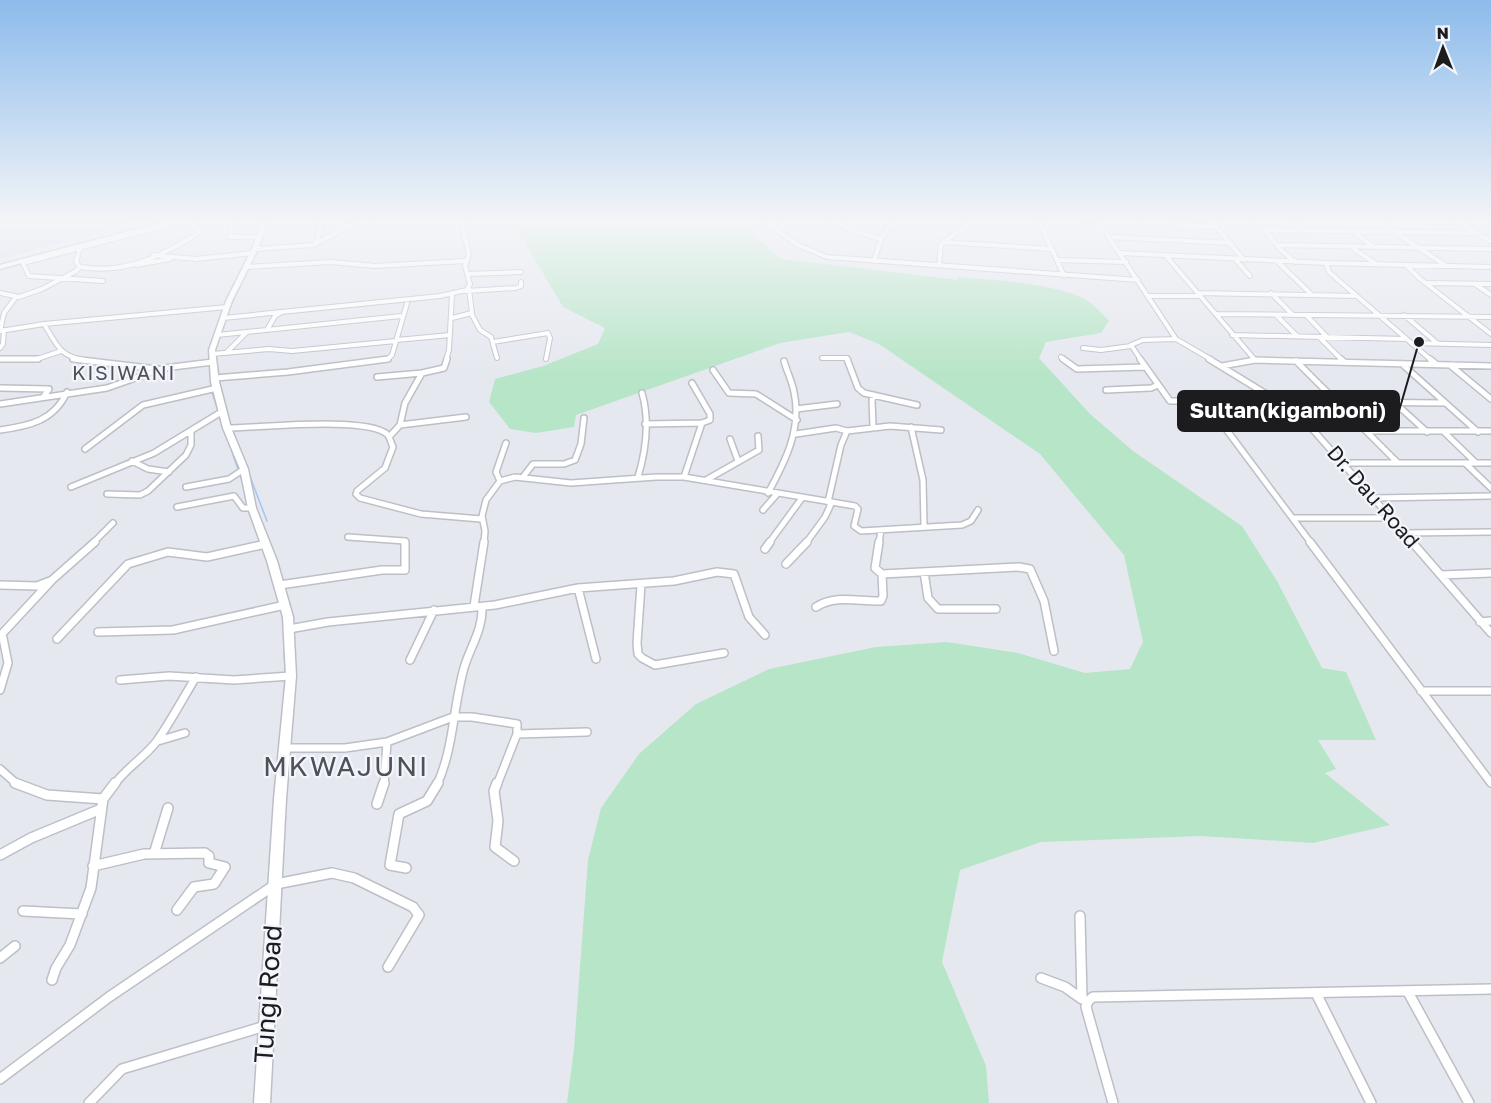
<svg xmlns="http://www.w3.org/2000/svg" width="1491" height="1103" font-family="'Golos Text',sans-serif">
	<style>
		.built { fill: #d8dcea }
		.green { fill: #b7e5c7 }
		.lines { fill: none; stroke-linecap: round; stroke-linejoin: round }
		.stream { stroke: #a2c6f0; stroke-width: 1.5 }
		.street-far3-casing { stroke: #bdbfc7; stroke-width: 6 }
		.street-far2-casing { stroke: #bdbfc7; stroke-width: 8 }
		.street-far1-casing { stroke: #bdbfc7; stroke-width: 10 }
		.street-casing { stroke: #bdbfc7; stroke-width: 12 }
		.secondary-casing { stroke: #bdbfc7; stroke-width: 3 }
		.primary-casing { stroke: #bdbfc7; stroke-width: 3 }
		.street-far3 { stroke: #fff; stroke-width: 4 }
		.street-far2 { stroke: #fff; stroke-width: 5 }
		.street-far1 { stroke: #fff; stroke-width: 7 }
		.street { stroke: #fff; stroke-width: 9 }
		.secondary { fill: #fff; fill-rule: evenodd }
		.primary { fill: #fff; fill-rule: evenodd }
		.labels { text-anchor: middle; stroke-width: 4.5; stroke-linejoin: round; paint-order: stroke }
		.far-quarter-label { font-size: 20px; letter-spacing: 1.5px; fill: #4f5157; stroke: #f3f5fd }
		.street-label { font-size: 21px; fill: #1c1c1f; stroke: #f3f5fd }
		.near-street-label { font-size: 26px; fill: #1c1c1f; stroke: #f3f5fd }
		.near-quarter-label { font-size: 28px; letter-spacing: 1.5px; fill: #4f5157; stroke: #f3f5fd }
		.leader { fill: none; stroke: #1c1c1f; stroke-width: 2 }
		.callout-dot { fill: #1c1c1f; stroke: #f3f5fd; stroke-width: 2 }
		.callout { fill: #1c1c1f; stroke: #1c1c1f; stroke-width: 2 }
		.callout-label { font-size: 22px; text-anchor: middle; font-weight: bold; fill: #fff }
	</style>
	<rect width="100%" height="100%" fill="#e6e8f0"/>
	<path class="built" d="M0 221H145L0 259Z"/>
	<path class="green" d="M506 221H738L781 259 959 280 957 277C992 280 1065 283 1092 304 1098 309 1103 315 1109 321L1101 333 1046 342 1039 358 1090 414 1133 451 1242 526 1277 581 1322 668 1346 672 1376 740H1318L1336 769 1325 773 1390 825 1313 843 1201 836 1041 842 960 870 942 962 986 1066 989 1103H567L574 1049 588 860 601 808 639 754 696 704 769 669 876 647 947 642 1018 653 1085 673 1130 669 1143 642 1124 555 1040 454 879 344 849 332 780 343 576 415 574 427 536 433 510 429 489 402 495 379 543 366 598 344 605 328 563 307 521 236Z"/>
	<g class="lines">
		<path class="stream" d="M224 305 235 283
			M230 307 243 279
			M221 316 222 310
			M210 347 214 335
			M210 364 211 386
			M212 392 218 411
			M219 415 238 469
			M233 431 240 450
			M249 474 267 521
			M240 475 244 487
			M284 633 285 673
			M285 678V688
			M279 748 283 708"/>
		<defs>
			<path id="street-far3" d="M230 221 232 231 229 237H260
				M764 221 798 245 827 257 1138 280
				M833 221 852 231 881 239
				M1039 221 1064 276
				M1085 221H1098
				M1098 221 1176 339 1212 360
				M1211 221 1244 260
				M1257 221 1281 250 1295 262
				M1294 221 1304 230
				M1378 221 1445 265
				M1455 221 1491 241
				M766 222 777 221
				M1145 223 1215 227
				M1266 230 1477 233
				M1354 232 1372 246
				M1109 237 1231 243
				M943 242 1051 249
				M316 244 322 221
				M1277 245 1491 249
				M1353 246 1355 250 1375 263
				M255 249 313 245 347 227 370 221
				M1121 253 1326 263 1491 267
				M153 255 196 259 253 253
				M1166 256 1255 360
				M1235 259 1250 276
				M1058 260 1126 262
				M22 261 29 276 103 281
				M874 261 881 239 893 221
				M1278 262 1311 294
				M23 263 182 221
				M1326 263 1329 272 1431 360
				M136 265 170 259
				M1406 265 1419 278 1491 334
				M939 266 941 244 973 221
				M80 267C127 275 163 255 202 231L182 221
				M246 267 331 262 375 266 465 261
				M467 274 521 272
				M1427 283 1491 284
				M1475 284 1491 295
				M466 291 516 288 521 286V282
				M0 293 19 297 42 289 76 271 80 267 76 262 80 248
				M1198 293 1357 296
				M1271 293 1293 315
				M1148 296H1199
				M471 313 480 330 491 337 497 358
				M1216 314 1491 317
				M1276 315 1297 336
				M1404 315 1437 343
				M1307 316 1327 337
				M223 318 440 296 467 290 470 284 465 266 469 254 461 221
				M452 318 472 313 469 289
				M44 324C57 345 60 357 85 360
				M267 330 275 316 280 313
				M0 331 44 324 227 307
				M0 331 4 313 16 297
				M217 335 401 316
				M1232 335 1406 339
				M1319 337 1342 360
				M397 340 450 335
				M493 342 548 333 550 338 546 359
				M1412 343 1491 345
				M0 348 3 344 4 330
				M1083 348 1101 350 1131 346
				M227 352 247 332
				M212 354 269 349 292 351 396 341
				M1061 357 1064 360
				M822 358H847L848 360
				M0 359H37L61 351
				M380 360 388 359 392 355 408 300
				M446 360 449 350 452 295
				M1141 360 1131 345 1143 340 1176 339"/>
			<path id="street-far2" d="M0 359H38
				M73 359 157 369
				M847 359 858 388 864 393 917 405
				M1063 359 1077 369 1145 367
				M1140 359 1170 401H1280
				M1209 359 1299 414 1413 543
				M1341 359 1344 362
				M1430 359 1436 364
				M1296 361 1398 463
				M1402 364 1478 432
				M1450 365 1491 399
				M1222 366 1255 360 1491 366
				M713 370 729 393 756 394 797 420
				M377 377 422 373 444 368 447 359
				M215 378 288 372 388 359
				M0 388 49 389 44 396
				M1106 390 1151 388 1158 385
				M1205 401 1311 543
				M1338 402 1444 403
				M1394 402 1427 432
				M0 404 107 388 164 368 213 362
				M796 409 837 404
				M1299 414 1349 412
				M645 424 702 423 710 420V414L692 383
				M400 425 466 417
				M873 426 872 400 874 395
				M911 427 923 480 924 526
				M227 428C258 428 366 416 387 434 390 437 391 443 393 447L385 468 357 491 356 494 360 498 421 514 481 519
				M0 430C29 426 54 421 67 392
				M1368 431H1491
				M1444 432 1476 463
				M796 434 836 428 847 431
				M389 437 400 425 405 403 422 373
				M730 439 738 461
				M85 449 143 405 217 388
				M132 461 148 469 169 472
				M1344 463H1491
				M1465 463 1491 488
				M523 477 533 464H564L575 460 581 444 584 418
				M638 477C646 450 650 421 642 393
				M684 477 702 423
				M706 480 759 450 758 436
				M500 481 496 472 506 443
				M71 487 154 453 223 411
				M186 487 229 479 244 469
				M768 493C785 462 802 429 794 392 792 381 787 372 784 361
				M107 494 140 495 148 491 186 455 191 445V431
				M1374 498 1491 496
				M828 502 841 445 847 431 890 426 941 430
				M177 507 234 496 243 508H252
				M763 510 777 494
				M1293 518H1391
				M1404 533 1491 532
				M348 537 405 541V543
				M93 543 113 523
				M484 543 485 531 482 516 486 500 500 481 515 477 571 483 656 477H684L855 506 858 509 854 526 861 531 962 525 971 521 978 510
				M769 543 802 498
				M806 543 825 517 832 502
				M879 543 881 530"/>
			<path id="street-far1" d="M879 542 875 568 882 574 1019 567 1030 569 1044 601 1054 651
				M1310 542 1491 783
				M1412 542 1491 633
				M765 549 770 542
				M786 564 807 542
				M924 572 928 598 938 609H996
				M1441 575 1491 573
				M0 585 37 586 50 581
				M280 585 382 570H405V542
				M641 585 637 643 638 654 642 658 655 665 724 653
				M578 588 596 659
				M474 606 484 542
				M816 607C836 594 859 602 881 601L883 596 882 574
				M1480 622 1491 621
				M289 629 328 622 495 605 578 588 674 581 717 572 734 574 749 617 765 635
				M98 632 173 630 285 605
				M0 635 3 638 8 663 0 690
				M0 636 52 580 95 542
				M57 639 128 564 168 552 207 557 266 544
				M410 660 434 610
				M120 680 169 676 234 680 291 676
				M1421 691H1491
				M517 734 587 732
				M158 741 185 733
				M286 748H345L387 742 453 717H472L517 724V734L497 785
				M0 769 18 785
				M114 785C126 768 144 758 157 741 171 721 183 698 196 677
				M384 785 387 742
				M437 785C454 747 453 707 464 668 470 647 483 630 482 607"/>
			<path id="street" d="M15 783 47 795 103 799
				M497 783 494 791 498 821 495 847 514 861
				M377 804 384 783
				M154 854 168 808
				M0 855 31 838 101 809
				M93 866 144 854 205 853 209 856V863L225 867 214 884 194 887 177 910
				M406 868 390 865 399 814 427 801 438 783
				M23 911 82 914
				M1080 916 1082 999
				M0 958 15 946
				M1041 978 1065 987 1082 999
				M52 980 56 968 70 945 91 888 103 799 115 783
				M1408 992 1469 1103
				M1316 993 1371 1103
				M0 1079 109 997 276 884 332 873 354 878 413 907 419 915 388 967
				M89 1103 122 1069 265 1026
				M1113 1103 1086 1007 1088 1001 1093 997 1491 989"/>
			<path id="secondary" d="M262 221H268L258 249 232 301 215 350 219 382 231 428 248 469 256 508 277 561 293 617 296 676 286 799 270 1103H254L274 799 286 676 283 617 267 561 248 508 240 469 223 428 211 382 209 350 226 301 252 249Z"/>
			<path id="primary" d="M167 221H174L0 269V265Z"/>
		</defs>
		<use href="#street-far3" class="street-far3-casing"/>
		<use href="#street-far2" class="street-far2-casing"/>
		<use href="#street-far1" class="street-far1-casing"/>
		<use href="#street" class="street-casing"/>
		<use href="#secondary" class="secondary-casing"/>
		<use href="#primary" class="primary-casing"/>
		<use href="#street-far3" class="street-far3"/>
		<use href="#street-far2" class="street-far2"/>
		<use href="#street-far1" class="street-far1"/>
		<use href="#street" class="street"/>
		<use href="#secondary" class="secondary"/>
		<use href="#primary" class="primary"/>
	</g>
	<linearGradient id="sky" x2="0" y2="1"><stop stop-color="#8cbbeb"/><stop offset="0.59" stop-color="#f4f5f8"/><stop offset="1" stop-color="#f4f5f8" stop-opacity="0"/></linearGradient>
	<rect width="1491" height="375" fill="url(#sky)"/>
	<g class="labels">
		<g class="far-quarter-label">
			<text x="124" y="380">KISIWANI</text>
		</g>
		<g class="street-label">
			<text transform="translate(1373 497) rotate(49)" y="7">Dr. Dau Road</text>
		</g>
		<g class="near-street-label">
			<text transform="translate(268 994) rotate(-86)" y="9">Tungi Road</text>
		</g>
		<g class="near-quarter-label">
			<text x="346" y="776">MKWAJUNI</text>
		</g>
	</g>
	<path class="leader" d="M1419 342L1399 411"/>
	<circle class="callout-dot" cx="1419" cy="342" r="6"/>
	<rect class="callout" x="1178" y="391" width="221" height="40" rx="6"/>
	<g class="callout-label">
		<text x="1288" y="418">Sultan(kigamboni)</text>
	</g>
	<g transform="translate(1443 48) rotate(359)" stroke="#f3f5fd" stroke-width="4.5" paint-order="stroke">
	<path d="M0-4.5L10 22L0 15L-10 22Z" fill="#1c1c1f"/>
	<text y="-9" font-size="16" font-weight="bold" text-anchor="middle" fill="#1c1c1f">N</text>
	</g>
</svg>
